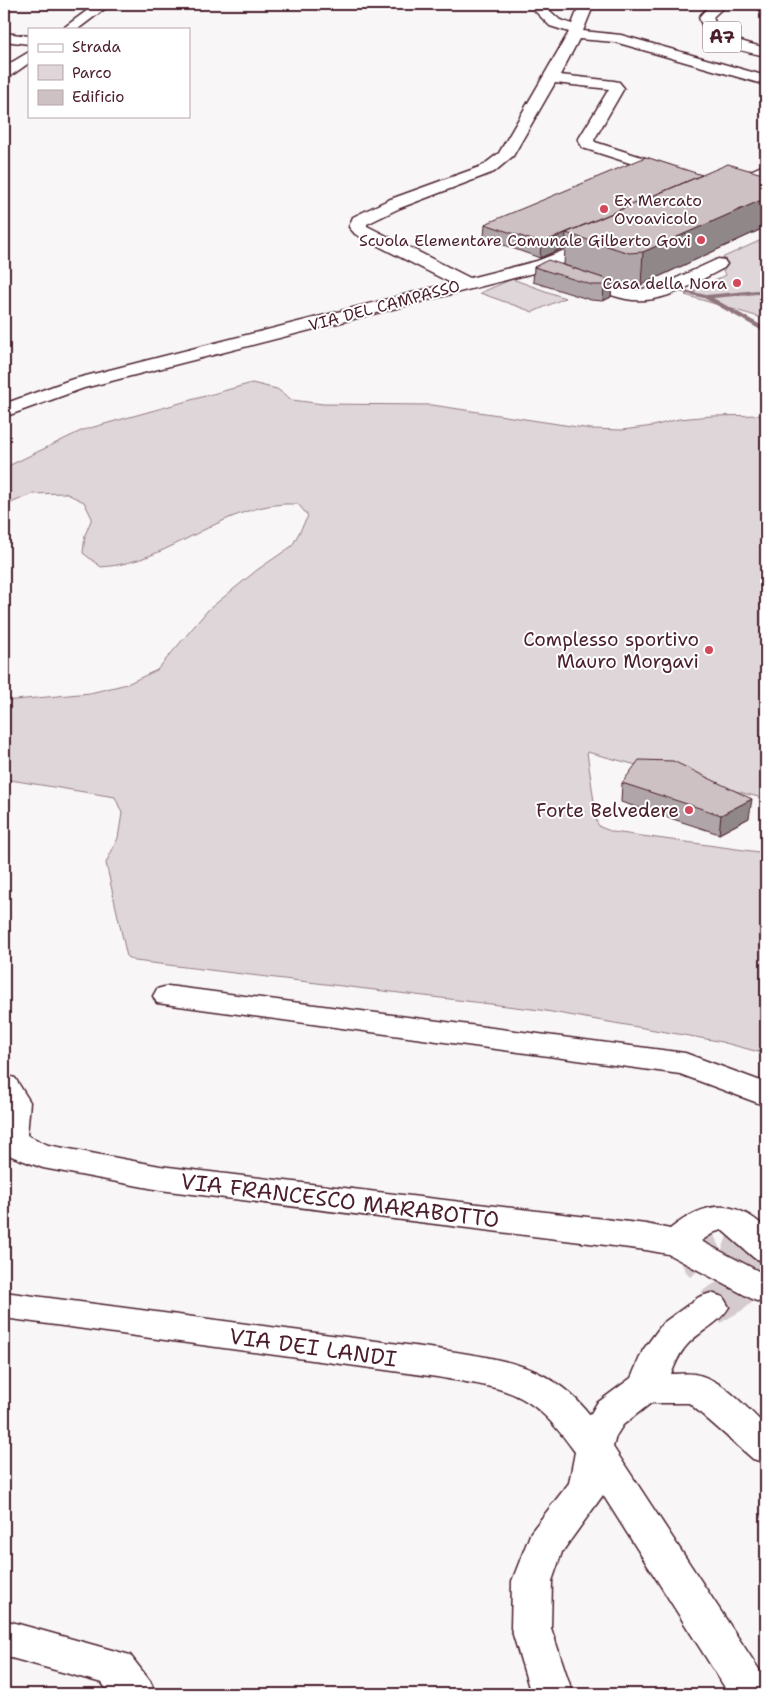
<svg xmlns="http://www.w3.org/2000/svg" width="770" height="1698" font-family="'Shantell Sans',sans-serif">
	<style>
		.green { fill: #ded6d9; stroke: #947a82 }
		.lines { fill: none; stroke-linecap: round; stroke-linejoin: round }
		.stream { fill: #8f747b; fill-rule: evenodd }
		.minor-tunnel { stroke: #d5cbce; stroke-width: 37; stroke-dasharray: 37 19; stroke-linecap: butt }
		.minor-casing { stroke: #4a1f2b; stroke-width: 3 }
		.major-casing { stroke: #4a1f2b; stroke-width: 3 }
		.highway-casing { stroke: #4a1f2b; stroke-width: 3 }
		.minor { fill: #fff; fill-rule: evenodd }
		.major { fill: #fff; fill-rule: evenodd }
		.highway { fill: #fff; fill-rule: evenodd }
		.wall { fill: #b0a6a9; stroke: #4a1f2b }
		.shaded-wall { fill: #908789; stroke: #4a1f2b }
		.building { fill: #cdc1c4; stroke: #4a1f2b }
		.poi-dot { fill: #d1495b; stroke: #fff; stroke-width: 2 }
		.labels { text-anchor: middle; stroke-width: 4; stroke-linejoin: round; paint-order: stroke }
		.far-poi-label { font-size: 16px; fill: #4a1f2b; stroke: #fff; text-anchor: end }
		.far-street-label { font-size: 16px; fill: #4a1f2b; stroke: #fff }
		.shield { fill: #fff; stroke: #80626b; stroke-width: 1 }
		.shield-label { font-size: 18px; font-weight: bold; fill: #4a1f2b }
		.poi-label { font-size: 19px; fill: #4a1f2b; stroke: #fff; text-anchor: end }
		.near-street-label { font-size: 22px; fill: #4a1f2b; stroke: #fff }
	</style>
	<rect width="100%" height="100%" fill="#f8f6f7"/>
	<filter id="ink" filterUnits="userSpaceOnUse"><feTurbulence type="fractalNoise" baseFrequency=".02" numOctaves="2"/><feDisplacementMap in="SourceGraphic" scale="10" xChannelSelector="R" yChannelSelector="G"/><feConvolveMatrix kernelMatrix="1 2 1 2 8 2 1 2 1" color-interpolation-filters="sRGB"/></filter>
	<g filter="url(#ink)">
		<path class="green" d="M766 238V319L685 295 726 275 715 261Z
			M512 279 565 298 533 312 480 293Z
			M252 383 277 389 292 400 323 404 432 405 591 429 622 430 653 426 679 419 711 416 766 415V799L587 752 597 823 600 827 613 832 766 853V1054L718 1041 540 1010 135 961 127 957 106 863 118 838 122 813 115 797 4 779V701L90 693 127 684 157 670 208 610 257 570 292 546 308 516 298 504C224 500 173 563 101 567L83 553 85 535 92 518 84 502 65 493 32 494 4 506V468L83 430Z"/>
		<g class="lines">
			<path class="stream" d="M681 289 706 295 757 290 766 292V296L757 294 713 298 766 328V333L704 298 679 292V290Z"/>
			<path class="minor-tunnel" d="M727 1236 744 1242 759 1255 749 1278C725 1283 709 1278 698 1255 706 1243 713 1237 727 1236Z
				M749 1278 766 1275
				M711 1307 735 1293 749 1278"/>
			<defs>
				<path id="minor" d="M535 4H549L548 9 560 20 572 24 580 4H594L583 31 621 35 766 76V85L615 42 579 39 560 75 614 81 619 82 624 88 594 140 595 142 679 169 681 172 679 175H667L583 148 578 140 609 89 555 83 513 156 494 172 400 208 367 224V226L470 278 537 261 598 237 604 238 607 242 604 246 549 269 84 388 4 417V404L70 380 451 283 355 234 349 227 353 217 388 200 482 166 499 153 569 32 550 26 534 10Z
					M4 33 29 36V44L4 41Z
					M766 164V175L731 191H719L717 188 719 185Z
					M718 259 724 260 727 264 724 268C694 283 662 306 626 299 607 295 589 287 571 281L568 277 571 273 577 272 622 287 639 290 668 282Z
					M168 986 685 1053 766 1083V1106L680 1074 157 1003 153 996 157 989Z
					M4 1075 15 1078 30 1102 27 1135 48 1145 160 1166 646 1224 670 1229C704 1202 732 1197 766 1228V1262L754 1258 722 1230 715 1232 701 1241 766 1275V1304L754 1300 668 1254 646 1250 160 1190 43 1168 11 1156 4 1151Z
					M4 1292 437 1349C498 1359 549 1362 590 1415L597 1403 631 1378 643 1350 663 1323 699 1297 711 1293 723 1297 729 1307C719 1324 701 1330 688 1344 679 1353 676 1363 671 1374 678 1374 686 1373 694 1374 722 1378 746 1408 766 1426V1463L753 1459 689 1403H651L623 1425 616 1436 613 1447 766 1680V1694H729L603 1495 562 1552 552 1581 551 1628 573 1694H531L511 1628 512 1581 531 1532 569 1483 575 1452C529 1388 510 1390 437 1377L4 1318Z
					M4 1620 130 1655 150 1681 156 1694H110L102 1683 4 1656Z"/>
				<path id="major" d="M96 4H111L78 29H62Z
					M29 52V63L9 77 4 78V67Z"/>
				<path id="highway" d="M711 4H727L713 17C718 38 748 43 766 48V56C742 51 706 45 699 17Z"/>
			</defs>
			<use href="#minor" class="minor-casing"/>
			<use href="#major" class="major-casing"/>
			<use href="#highway" class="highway-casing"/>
			<use href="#minor" class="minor"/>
			<use href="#major" class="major"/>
			<use href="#highway" class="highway"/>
		</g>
		<path class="wall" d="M485 224 766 227 641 285 626 286 564 265 565 247 540 258 484 238Z
			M534 267 612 281 611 297 603 301 591 300 533 282Z
			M622 783 749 818 719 834 621 802Z"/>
		<path class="shaded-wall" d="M766 198V227L641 285 643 252Z
			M566 233 565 247 540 258 541 243Z
			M612 281 611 297 603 301 604 285Z
			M752 799 749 818 719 834 721 815Z"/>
		<path class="building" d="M646 157 702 175 541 243 485 224Z
			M728 164 766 175V198L643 252 629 253 566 233Z
			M548 260 612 281 604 285H592L534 267Z
			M639 760 673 761 752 799 721 815 622 783Z"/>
	</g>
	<g class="poi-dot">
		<circle cx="604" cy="209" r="5"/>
		<circle cx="701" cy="240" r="5"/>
		<circle cx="737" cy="283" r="5"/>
		<circle cx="709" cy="650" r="5"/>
		<circle cx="689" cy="810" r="5"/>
	</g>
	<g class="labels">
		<g class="far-poi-label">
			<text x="614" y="206" text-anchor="start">Ex Mercato<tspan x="614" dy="18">Ovoavicolo</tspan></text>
			<text x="691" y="246">Scuola Elementare Comunale Gilberto Govi</text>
			<text x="727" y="289">Casa della Nora</text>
		</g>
		<g class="far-street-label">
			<text transform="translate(384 305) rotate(-15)" y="6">VIA DEL CAMPASSO</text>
		</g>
		<rect class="shield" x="703" y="21.5" width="38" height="31" rx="4"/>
		<g class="shield-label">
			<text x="722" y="43">A7</text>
		</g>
		<g class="poi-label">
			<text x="699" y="646">Complesso sportivo<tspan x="699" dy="22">Mauro Morgavi</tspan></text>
			<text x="679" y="817">Forte Belvedere</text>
		</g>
		<g class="near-street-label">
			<text transform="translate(340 1200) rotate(7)" y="8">VIA FRANCESCO MARABOTTO</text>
			<text transform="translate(313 1347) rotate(8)" y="8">VIA DEI LANDI</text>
		</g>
	</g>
	<rect width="770" height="1698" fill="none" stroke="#fff" stroke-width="20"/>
	<rect x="10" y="10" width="750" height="1678" fill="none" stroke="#4a1f2b" stroke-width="2" filter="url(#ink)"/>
	<rect x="28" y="28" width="162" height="90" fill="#ffffff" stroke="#b7a5aa"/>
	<rect x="38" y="44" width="25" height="8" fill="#ffffff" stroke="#b7a5aa"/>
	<text x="72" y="52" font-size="15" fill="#4a1f2b">Strada</text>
	<rect x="38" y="65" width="25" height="15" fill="#ded6d9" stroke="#b7a5aa"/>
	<text x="72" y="78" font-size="15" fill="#4a1f2b">Parco</text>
	<rect x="38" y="90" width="25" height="15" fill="#cdc1c4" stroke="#b7a5aa"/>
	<text x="72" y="102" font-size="15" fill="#4a1f2b">Edificio</text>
</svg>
